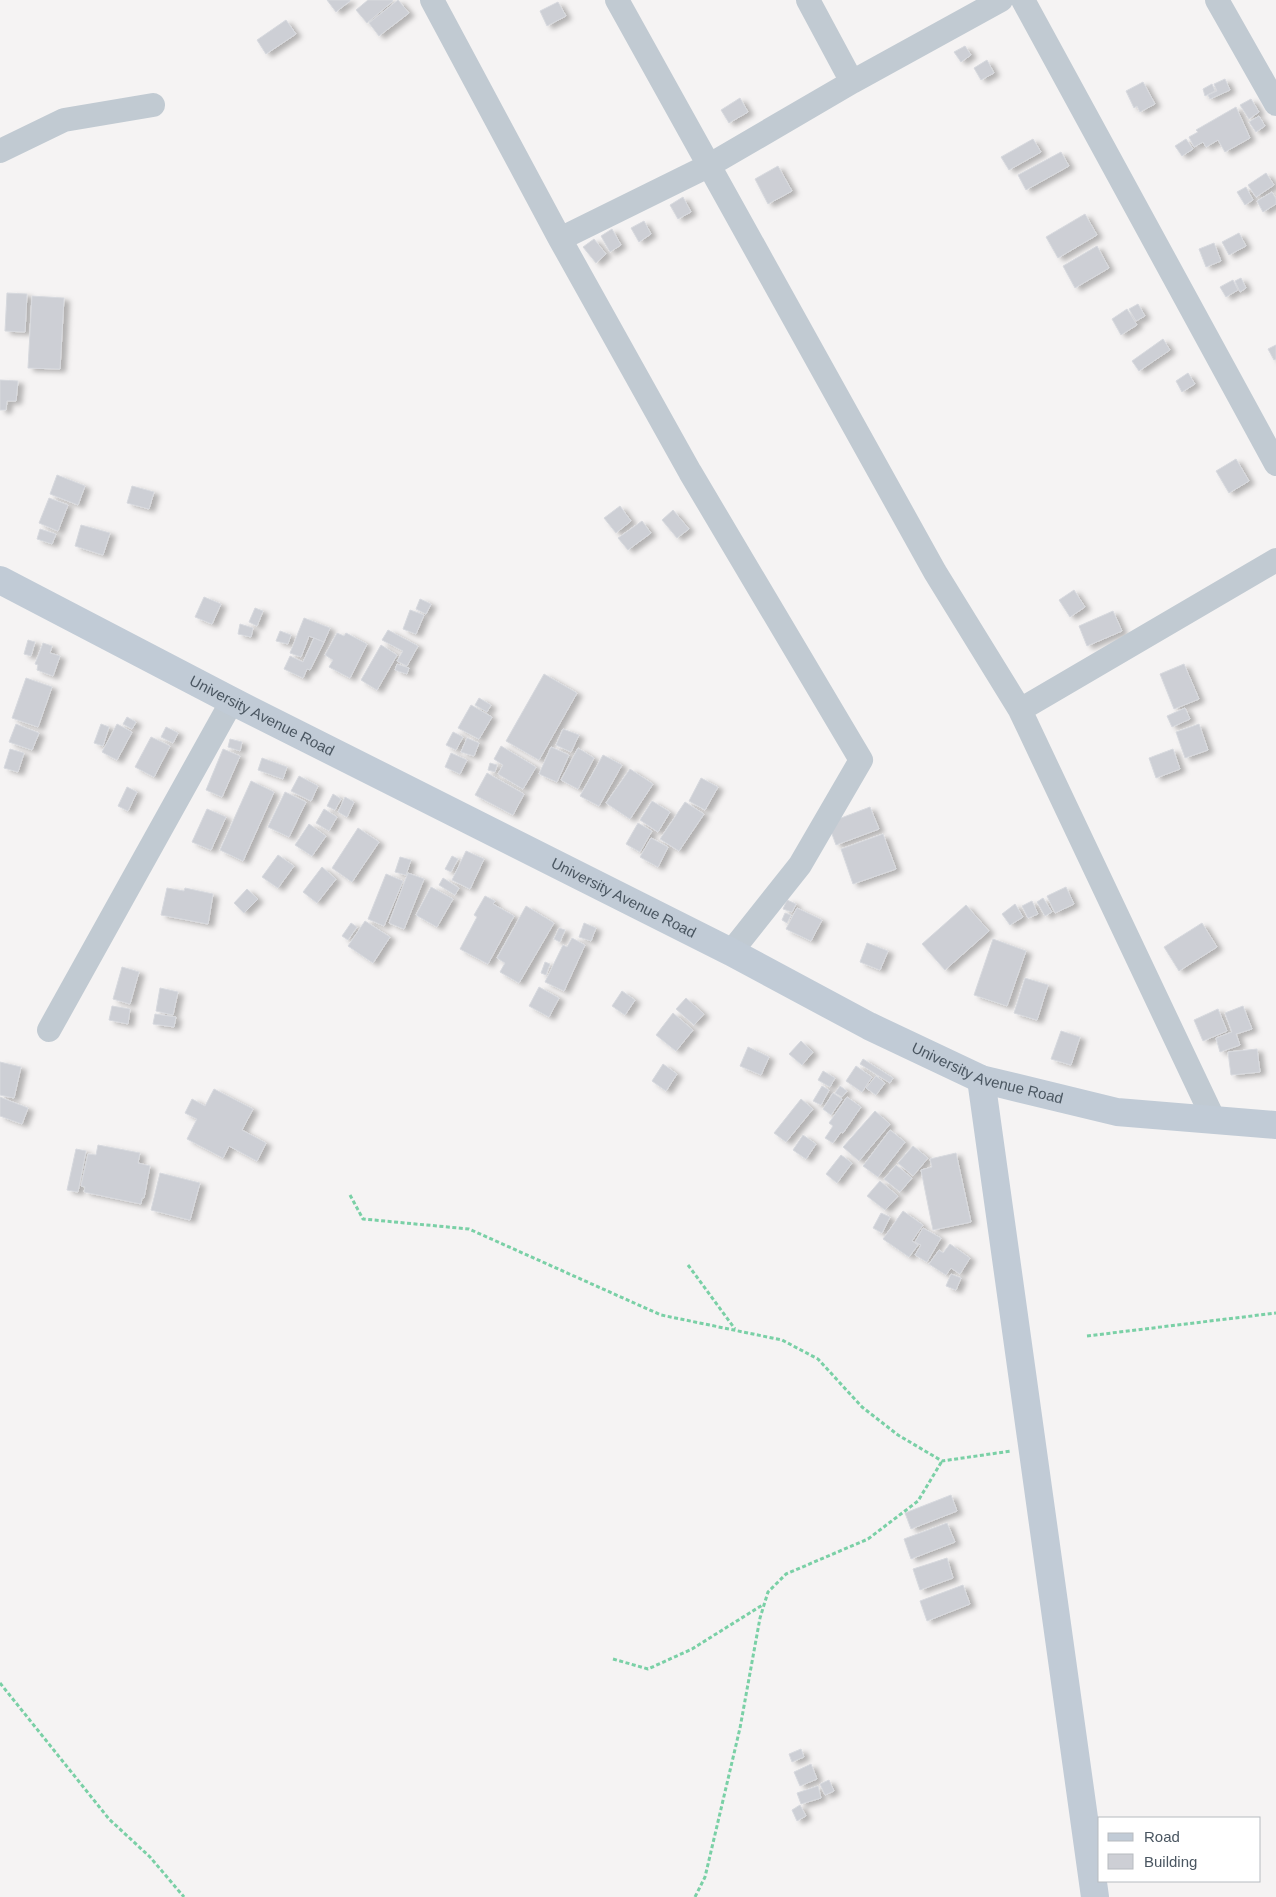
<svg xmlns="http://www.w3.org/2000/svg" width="1276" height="1897" font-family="Helvetica,sans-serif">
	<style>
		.building { fill: #cdcfd5; stroke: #d7d9de; filter: url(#shadow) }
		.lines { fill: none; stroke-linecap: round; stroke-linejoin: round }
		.path { stroke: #7ad0a6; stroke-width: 3; stroke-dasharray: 4 2.5; stroke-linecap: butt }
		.street { stroke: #c1cad2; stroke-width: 24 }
		.secondary { stroke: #c1cbd6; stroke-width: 28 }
		.labels { text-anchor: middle; stroke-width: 4; stroke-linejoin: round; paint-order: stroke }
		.street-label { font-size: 15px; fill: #4a5661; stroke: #fff }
	</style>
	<defs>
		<filter id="shadow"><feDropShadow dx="5.5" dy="3" stdDeviation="2.5" flood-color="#0004"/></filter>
	</defs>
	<rect width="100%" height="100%" fill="#f5f3f3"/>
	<path class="building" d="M327 0H350V1L336 12Z
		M368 0H392L393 1 367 23 356 10Z
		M398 0 409 13 379 36 369 23Z
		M558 2 566 16 547 26 540 11Z
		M286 20 296 34 266 54 257 40Z
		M965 46 971 55 961 62 954 52Z
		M987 60 994 73 981 80 974 68Z
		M1225 79 1230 90 1210 99 1208 95 1217 91 1214 84Z
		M1143 82 1155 104 1140 112 1137 106 1134 108 1126 91Z
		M1212 84 1215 91 1205 96 1203 89Z
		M740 98 748 112 729 123 721 110Z
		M1251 99 1259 112 1249 119 1240 105Z
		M1236 107 1250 138 1225 152 1218 140 1206 147 1203 142 1194 147 1189 137 1198 132 1196 130Z
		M1259 116 1265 126 1256 132 1249 122Z
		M1033 139 1041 152 1009 170 1001 157Z
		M1186 139 1193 149 1182 156 1175 146Z
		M1061 152 1069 166 1026 190 1018 175Z
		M778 166 792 191 768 204 755 179Z
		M1266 173 1274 185 1256 197 1248 185Z
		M1246 187 1253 200 1245 205 1237 192Z
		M1272 192 1276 199V204L1263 212 1257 201Z
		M683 197 691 212 678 219 670 205Z
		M1085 214 1097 235 1058 258 1046 237Z
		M644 221 651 234 639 242 631 228Z
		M612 229 621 245 610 252 601 236Z
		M1239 233 1246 246 1229 255 1222 242Z
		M594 239 606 254 596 263 583 247Z
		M1214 243 1221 261 1206 267 1199 249Z
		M1097 246 1109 268 1075 288 1063 266Z
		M1241 278 1246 288 1240 292 1235 281Z
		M1233 280 1238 290 1226 297 1220 287Z
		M7 293 27 294 25 332 5 331Z
		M32 296 64 298 60 369 28 368Z
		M1138 304 1145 316 1136 321 1129 309Z
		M1127 309 1137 325 1121 335 1112 319Z
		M1163 339 1170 350 1139 371 1132 361Z
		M1276 345V359L1274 360 1268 349Z
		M1188 373 1195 384 1182 392 1176 381Z
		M0 380 18 381 16 401H7L6 410H0Z
		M1236 459 1249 481 1229 493 1216 471Z
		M57 475 85 486 78 505 50 494Z
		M132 486 154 492 149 509 127 503Z
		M49 498 68 505 58 531 39 523Z
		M620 506 631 521 616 533 604 518Z
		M673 510 689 529 677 538 662 520Z
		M642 521 651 533 628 550 618 538Z
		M81 525 110 533 103 555 75 546Z
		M40 529 56 534 52 544 37 539Z
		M1074 590 1085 607 1070 617 1059 600Z
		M204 597 221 604 212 624 195 617Z
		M420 599 431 604 426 614 416 609Z
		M255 608 263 611 257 626 249 622Z
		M410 610 424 615 416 634 403 629Z
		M1113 611 1122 631 1087 646 1079 626Z
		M304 618 330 628 324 642 309 636 301 657 290 653Z
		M240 624 253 628 251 637 238 634Z
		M388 630 418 646 407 666 397 661 403 651 382 640Z
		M280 631 291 635 288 644 276 641Z
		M337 633 344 636 346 633 367 644 350 678 329 667 333 660 325 655Z
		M314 638 324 642 310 670 307 669 303 678 284 669 290 656 303 662Z
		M28 640 35 642 31 656 24 654Z
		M43 643 52 646 50 653 60 656 53 676 37 670 38 665 35 664Z
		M381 645 397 655 377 690 361 680Z
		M397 664 409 668 407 674 395 670Z
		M1184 664 1199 699 1174 709 1160 674Z
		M544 674 577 693 539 760 506 741Z
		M26 678 52 687 38 727 12 718Z
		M479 698 491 705 487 712 475 705Z
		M471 705 492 717 479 739 458 728Z
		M1185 708 1190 719 1172 727 1167 716Z
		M127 717 136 722 132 729 123 724Z
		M16 724 39 733 32 750 9 742Z
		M101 724 109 727 103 746 94 743Z
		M117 724 132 732 117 760 102 752Z
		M1199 724 1208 750 1185 758 1176 732Z
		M166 727 178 733 173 743 161 737Z
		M563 729 579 735 571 752 556 745Z
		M453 732 463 737 456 750 446 745Z
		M151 737 170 746 154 777 135 767Z
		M467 738 479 743 474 756 461 752Z
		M230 739 242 742 240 751 228 747Z
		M501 746 536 767 523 789 498 774 503 765 494 759Z
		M551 747 569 755 557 782 539 774Z
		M578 748 594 758 578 789 561 780Z
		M10 749 24 753 18 772 4 768Z
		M223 749 240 756 222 797 206 790Z
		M1173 749 1180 769 1156 778 1149 758Z
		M451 753 467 760 460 774 445 767Z
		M603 755 622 765 599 806 580 796Z
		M262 758 287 767 283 779 258 770Z
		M490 763 497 765 495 772 488 770Z
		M630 769 653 784 630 819 606 803Z
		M487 773 524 794 513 815 475 795Z
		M299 776 318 786 311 801 291 791Z
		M701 778 718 787 705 810 689 801Z
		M251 781 274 792 243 861 220 850Z
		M127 787 137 792 128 811 118 806Z
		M285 792 306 802 289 837 268 827Z
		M333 794 341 799 335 810 327 806Z
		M345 797 354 802 347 817 338 812Z
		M652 801 670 812 658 832 640 820Z
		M685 802 704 814 679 851 660 839Z
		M870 807 879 829 836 845 828 823Z
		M207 809 226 817 211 850 192 842Z
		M324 809 337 817 329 831 316 823Z
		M638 823 652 831 640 852 626 844Z
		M309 824 326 836 312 856 295 845Z
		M358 828 379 842 352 882 332 868Z
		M883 834 896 869 853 884 841 849Z
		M651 838 668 847 658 867 640 857Z
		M466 851 484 859 470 889 452 880Z
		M278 855 294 866 278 888 262 877Z
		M452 856 458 859 451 872 445 869Z
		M400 857 411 860 406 875 395 872Z
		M322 867 336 879 317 903 303 892Z
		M408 873 424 879 404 929 389 923Z
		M386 874 403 881 384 926 368 919Z
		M443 878 459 888 455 895 439 885Z
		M431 887 453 899 437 927 416 915Z
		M1066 887 1074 904 1055 913 1047 896Z
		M167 888 184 891 185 888 213 894 208 924 161 915Z
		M247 889 258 899 244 913 234 903Z
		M485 896 495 901 493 904 514 916 488 964 460 949 477 917 474 915Z
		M1043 898 1052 912 1045 916 1037 902Z
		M787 900 796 904 792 912 783 909Z
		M1032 901 1038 914 1028 918 1022 906Z
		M1015 904 1023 917 1010 925 1002 914Z
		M966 905 989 931 945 970 922 944Z
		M526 906 554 923 519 983 500 972 505 963 497 958Z
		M797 908 822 920 811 941 786 929Z
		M785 913 791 915 787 923 782 920Z
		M365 921 390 937 373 963 348 946Z
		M351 923 357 927 348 940 342 936Z
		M584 923 596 928 591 941 579 937Z
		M1202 923 1217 947 1179 971 1164 947Z
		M559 928 565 930 560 942 554 939Z
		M572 938 585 945 564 991 545 982 563 945 567 947Z
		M993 939 1026 951 1007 1006 974 995Z
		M867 943 888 951 880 970 860 962Z
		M545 962 550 964 546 975 541 973Z
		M122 967 139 972 130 1004 113 999Z
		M1025 978 1048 985 1037 1020 1014 1013Z
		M539 987 559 998 549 1017 529 1006Z
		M160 988 178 992 173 1015 156 1011Z
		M622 991 635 1000 625 1015 612 1006Z
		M686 998 704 1014 694 1025 676 1009Z
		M112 1006 130 1009 128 1024 109 1020Z
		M1243 1006 1252 1029 1236 1034 1240 1045 1220 1052 1216 1038 1232 1032 1225 1013Z
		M1218 1009 1227 1031 1203 1041 1194 1020Z
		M673 1013 693 1030 676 1051 656 1035Z
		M155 1014 176 1017 174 1027 153 1024Z
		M1061 1031 1080 1037 1071 1065 1051 1059Z
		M801 1041 813 1052 802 1065 789 1054Z
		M748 1047 769 1057 761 1075 740 1066Z
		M1257 1049 1260 1072 1231 1075 1228 1052Z
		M863 1059 893 1078 890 1083 860 1064Z
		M0 1062 21 1067 14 1098 0 1095Z
		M663 1064 677 1074 666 1091 652 1081Z
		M856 1066 872 1077 862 1092 846 1081Z
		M823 1071 835 1078 830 1087 818 1080Z
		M876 1076 885 1083 876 1095 866 1088Z
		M822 1086 829 1090 821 1105 813 1101Z
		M840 1086 847 1091 842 1097 835 1093Z
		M214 1089 253 1109 242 1130 266 1143 257 1161 229 1146 223 1158 187 1139 197 1119 185 1113 192 1099 205 1106Z
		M833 1093 842 1099 831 1115 823 1109Z
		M0 1097 28 1108 22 1124 0 1116Z
		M847 1097 861 1107 843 1133 841 1132 833 1143 825 1138 833 1126 829 1123Z
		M801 1099 813 1109 786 1142 774 1133Z
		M875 1111 890 1124 859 1161 843 1147Z
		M890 1130 905 1142 878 1177 863 1166Z
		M803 1135 816 1144 806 1159 793 1150Z
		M98 1145 140 1153 138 1163 150 1166 144 1198H142L141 1204 84 1192 85 1187 81 1186 88 1154 96 1155Z
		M913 1146 928 1158 913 1176 898 1163Z
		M76 1149 86 1151 78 1192 67 1190Z
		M956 1153 971 1222 933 1230 921 1170 932 1167 930 1159Z
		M841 1155 852 1163 837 1183 826 1174Z
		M896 1165 912 1178 900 1192 884 1179Z
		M160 1173 200 1183 190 1220 151 1210Z
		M880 1181 898 1196 885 1210 867 1196Z
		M903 1211 923 1225 912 1241 918 1245 909 1257 883 1239Z
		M881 1213 890 1217 882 1233 873 1228Z
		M923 1228 941 1238 927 1262 915 1255 921 1245 915 1242Z
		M950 1244 970 1258 960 1274 951 1268 946 1275 929 1264 939 1250 943 1253Z
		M951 1274 961 1278 956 1290 946 1286Z
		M951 1495 957 1511 911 1529 905 1513Z
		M947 1523 955 1542 911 1559 904 1539Z
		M947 1558 953 1578 920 1590 913 1569Z
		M963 1585 970 1604 927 1621 920 1601Z
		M801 1749 804 1757 792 1762 789 1754Z
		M811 1764 817 1779 800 1786 794 1772Z
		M829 1780 834 1791 825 1795 820 1784Z
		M818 1786 821 1798 801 1804 797 1793Z
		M800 1805 806 1816 797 1821 792 1810Z"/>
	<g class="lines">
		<path class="path" d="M350 1195 363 1219 469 1229 661 1315 782 1340 818 1359 862 1407 898 1435 942 1461 1011 1451
			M688 1265 735 1329
			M1087 1336 1276 1313
			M613 1659 648 1669 692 1649 764 1604
			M0 1683 109 1819 150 1857 184 1897
			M695 1897 705 1877 740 1728 760 1618 768 1592 786 1574 868 1539 918 1501 942 1461"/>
		<path class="street" d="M432 0 560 239 690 472 861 760 800 865 731 952
			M617 0 935 572 1020 710 1214 1120
			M808 0 852 82
			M1023 0 1276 464
			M1217 0 1276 104
			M0 151 64 120 153 105
			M560 239 708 166 852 82 1001 0
			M1020 710 1276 560
			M49 1030 232 701"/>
		<g class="secondary">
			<path id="s1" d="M0 580 232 701 731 952 869 1026 981 1079 1117 1112 1276 1125"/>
			<path d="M981 1079 1095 1897"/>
		</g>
	</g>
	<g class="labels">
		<g class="street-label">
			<text dy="5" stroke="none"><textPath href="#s1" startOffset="295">University Avenue Road</textPath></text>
			<text dy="5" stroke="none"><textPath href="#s1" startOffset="700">University Avenue Road</textPath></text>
			<text dy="5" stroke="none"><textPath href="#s1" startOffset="1105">University Avenue Road</textPath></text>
		</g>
	</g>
	<rect x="1098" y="1817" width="162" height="65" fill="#ffffff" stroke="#b7bbc0"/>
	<rect x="1108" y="1833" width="25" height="8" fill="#c1cbd6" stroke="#b7bbc0"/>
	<text x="1144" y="1842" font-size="15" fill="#4a5661">Road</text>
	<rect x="1108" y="1854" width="25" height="15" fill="#cdcfd5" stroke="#b7bbc0"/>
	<text x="1144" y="1867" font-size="15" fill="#4a5661">Building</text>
</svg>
